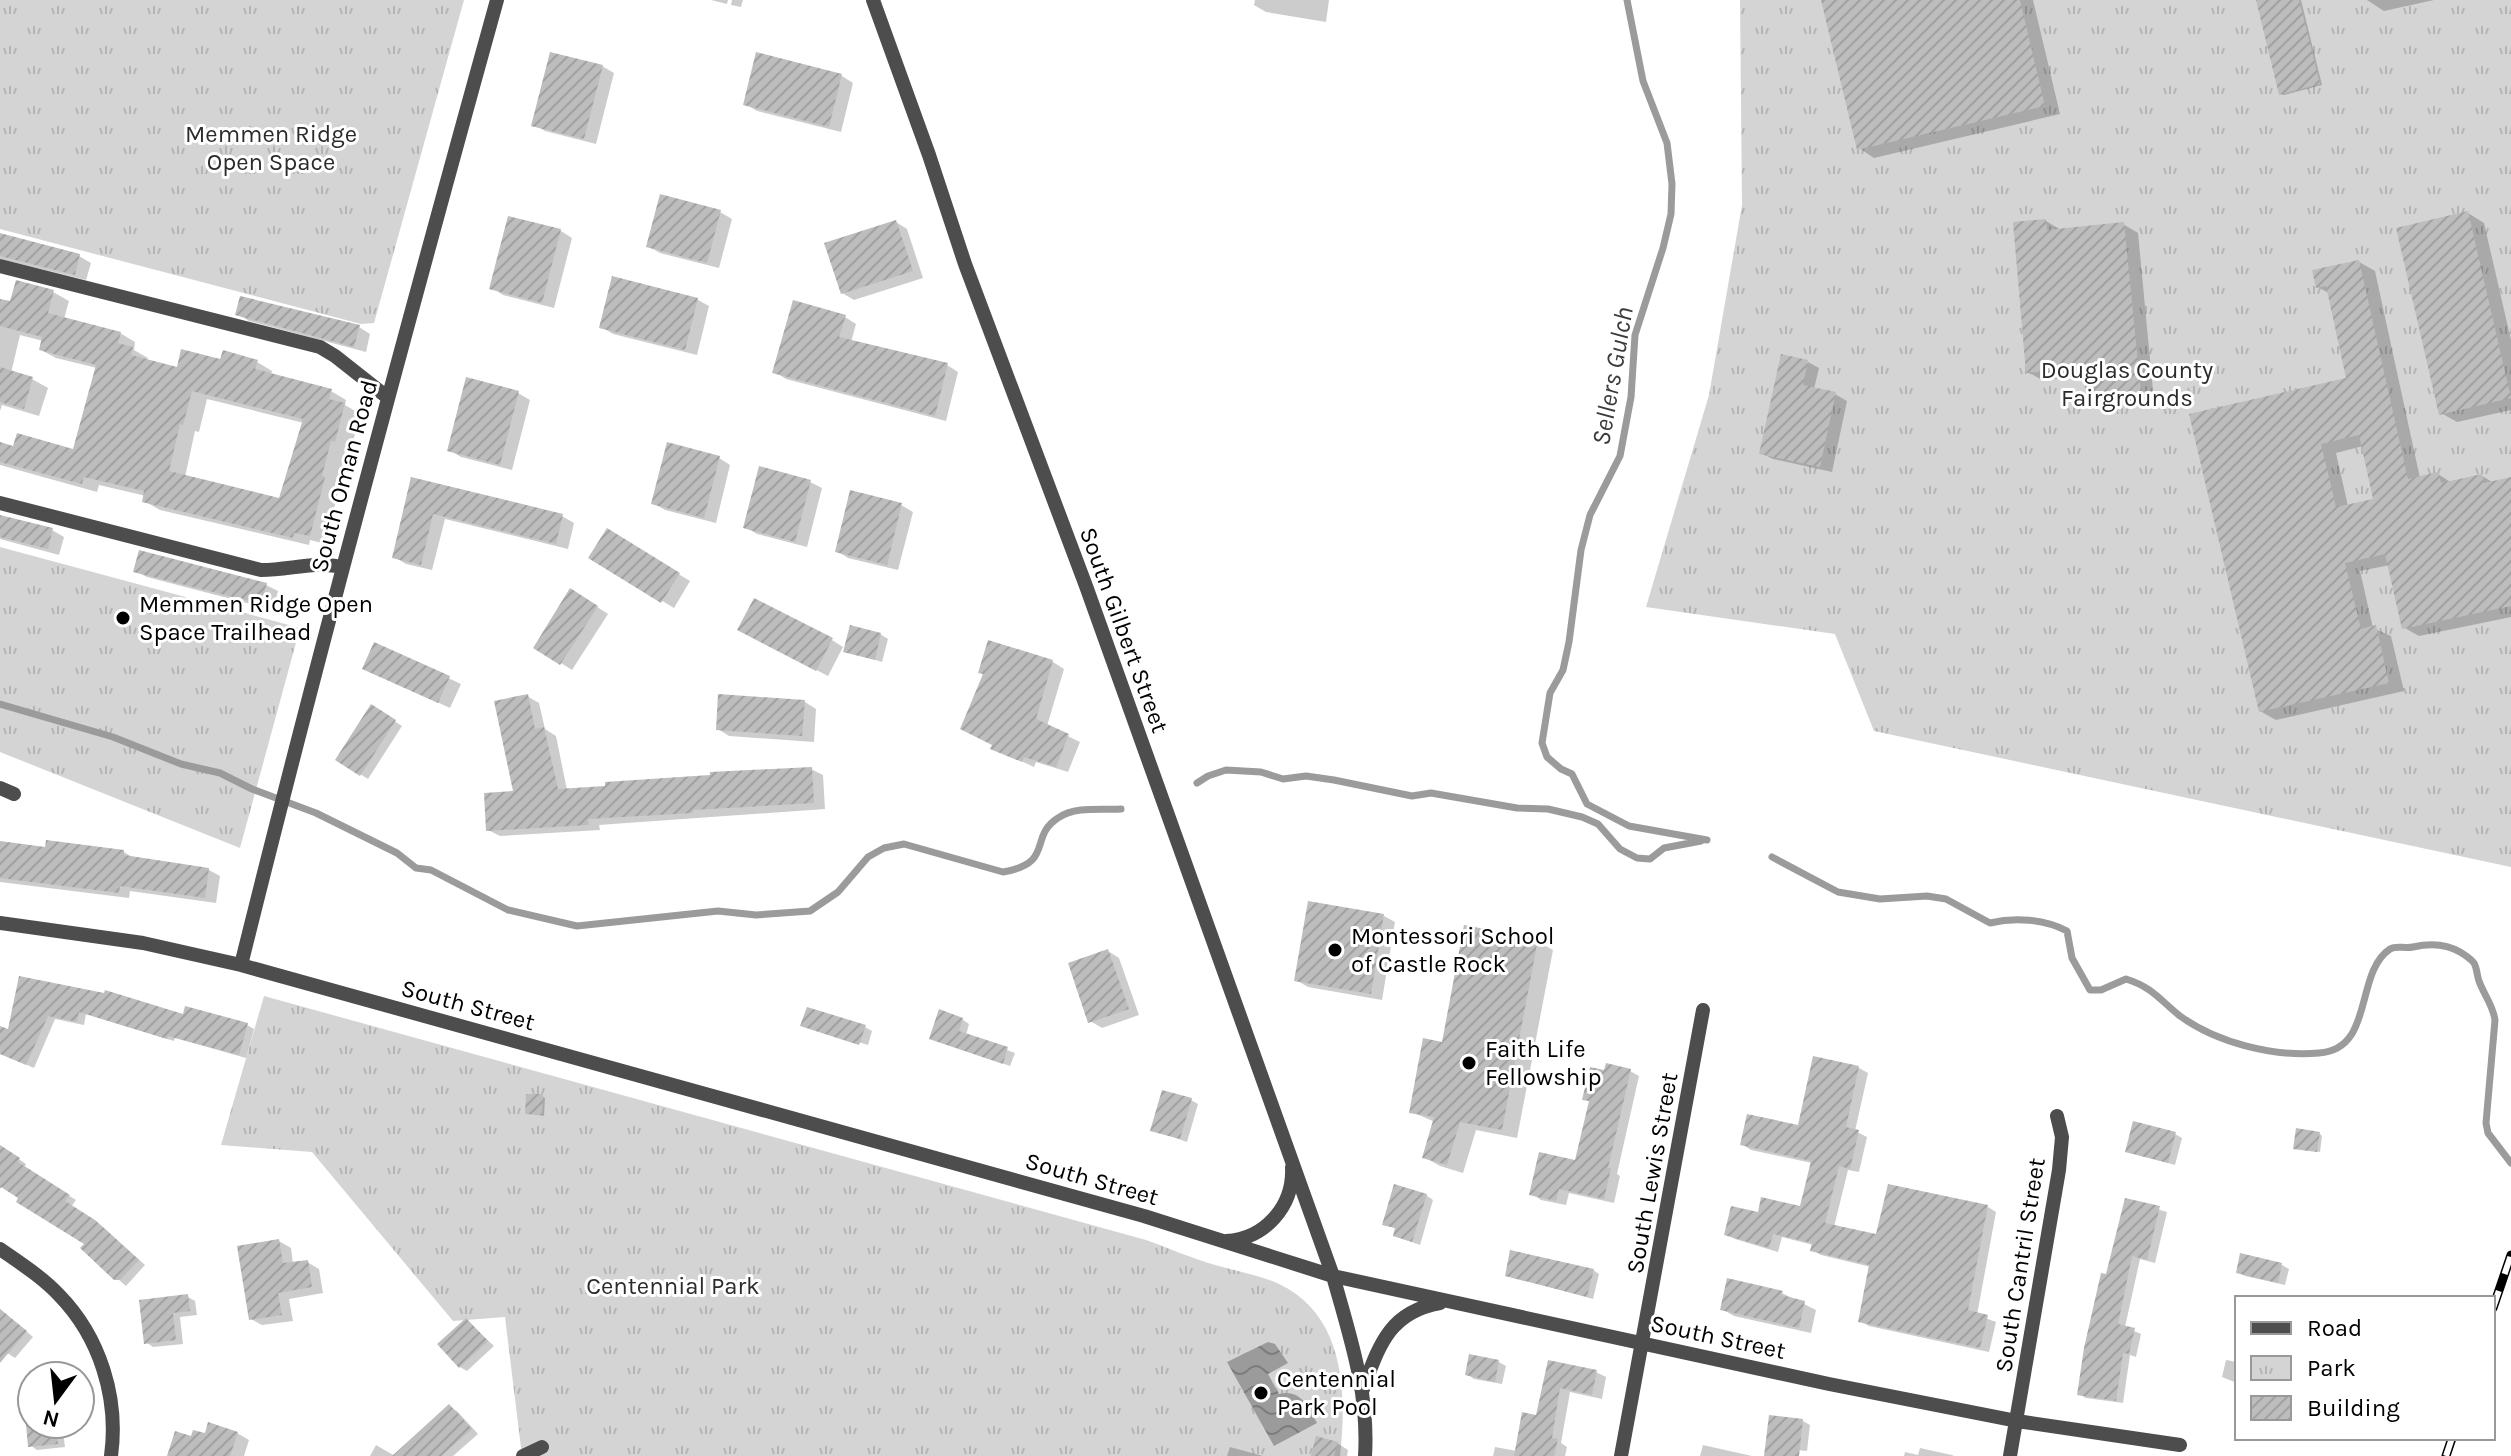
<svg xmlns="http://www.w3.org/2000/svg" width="2511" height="1456" font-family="Karla,sans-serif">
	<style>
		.park { fill: url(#park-tufts) }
		.water { fill: url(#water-waves) }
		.shadow { fill: #0003; fill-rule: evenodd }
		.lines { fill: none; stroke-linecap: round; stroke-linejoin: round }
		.stream { stroke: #9b9b9b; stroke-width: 7 }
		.building { fill: url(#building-hatch); fill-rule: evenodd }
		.minor { stroke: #4d4d4d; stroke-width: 14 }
		.rail-casing { stroke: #000; stroke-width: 9 }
		.rail { stroke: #fff; stroke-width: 6; stroke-dasharray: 18; stroke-linecap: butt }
		.poi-dot { fill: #000; stroke: #fff; stroke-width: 3 }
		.labels { text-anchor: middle; stroke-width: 6; stroke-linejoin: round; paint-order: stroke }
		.park-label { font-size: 24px; fill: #2b2b2b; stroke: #fff }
		.street-label { font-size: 24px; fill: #000; stroke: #fff }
		.poi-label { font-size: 24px; fill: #000; stroke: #fff; text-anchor: start }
		.water-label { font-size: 26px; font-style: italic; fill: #3c3c3c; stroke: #fff }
	</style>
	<defs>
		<pattern id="park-tufts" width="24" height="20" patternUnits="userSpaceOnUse" patternTransform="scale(2)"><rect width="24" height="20" fill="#d4d4d4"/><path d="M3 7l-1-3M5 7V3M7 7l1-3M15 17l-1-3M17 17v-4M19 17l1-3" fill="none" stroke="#b4b4b4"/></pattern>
		<pattern id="water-waves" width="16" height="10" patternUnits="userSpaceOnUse" patternTransform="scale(2)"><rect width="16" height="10" fill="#9b9b9b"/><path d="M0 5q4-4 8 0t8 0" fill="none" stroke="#7c7c7c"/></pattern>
		<pattern id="building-hatch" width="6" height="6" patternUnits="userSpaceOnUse" patternTransform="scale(2)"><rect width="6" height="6" fill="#bdbdbd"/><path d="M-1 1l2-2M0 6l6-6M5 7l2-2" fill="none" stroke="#a1a1a1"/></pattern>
	</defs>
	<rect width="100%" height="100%" fill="#fff"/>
	<path class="park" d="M0 0H464L374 323 361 324 0 229Z
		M1740 0H2511V867L1874 731 1835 634 1646 607 1709 395 1742 205Z
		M0 547 300 628 240 848 0 752Z
		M264 996 1146 1240C1168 1248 1191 1258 1215 1265 1236 1271 1259 1275 1279 1284 1345 1315 1347 1393 1340 1456H522L505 1317 453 1321 312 1152 221 1145Z"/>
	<path class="water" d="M1268 1342 1275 1344 1288 1363 1268 1374 1279 1394C1301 1389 1307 1406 1317 1423L1274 1446 1227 1362Z"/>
	<path class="shadow" d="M711 0H728L727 4Z
		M732 0H743L741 7 731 5Z
		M1255 0H1329L1326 22 1266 12 1254 5Z
		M1823 0H2033L2060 114 1874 158 1859 148Z
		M2258 0H2301L2322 85 2284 95 2281 94Z
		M2367 0H2434L2384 11Z
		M758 55 842 76 853 83 841 132 757 111 745 104Z
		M602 66 614 73 596 144 545 131 534 125Z
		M720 212 732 219 719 268 660 253 648 246Z
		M2468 213 2484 223 2511 340V410L2457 422 2441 413Z
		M510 218 561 231 572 238 554 308 503 295 492 288Z
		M2046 221 2061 230 2123 224 2138 233 2154 401 2102 405 2088 397 2086 377 2042 380 2028 372Z
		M896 222 907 229 923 278 854 300 842 293Z
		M0 235 79 256 91 263 86 280 0 259Z
		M2359 262 2375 271 2420 478 2438 474 2452 483 2482 476 2494 483 2511 479V617L2419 636 2403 627 2390 565 2360 571 2373 628 2391 636 2404 691 2276 720 2260 711 2192 416 2349 380 2330 294 2318 287ZM2363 446 2375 500 2348 506 2336 453Z
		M614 278 698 300 709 306 697 355 613 334 602 327Z
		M53 292 69 301 64 319 120 333 135 342 134 350 148 358 147 361 178 370 222 362H257L272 371 271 375 331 391 346 400 345 405 360 414 351 450 346 448 337 486 339 487 326 544 310 540 309 545 160 510 144 501 146 496 99 485 97 492 0 465V444L15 448 75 451 97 368 56 358 41 350 43 341 20 335 11 373 32 379 48 388 39 416 2 405 0 411V301L11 304ZM207 399 304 423 280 501 185 477 195 431 199 432Z
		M238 314 359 327 370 334 366 352 249 321Z
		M845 317 856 324 851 342 947 365 958 372 946 421 786 379 775 372Z
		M1808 362 1819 368 1814 389 1835 394 1847 401 1832 472 1773 459 1761 453Z
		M518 393 530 400 512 470 461 457 449 450Z
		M719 458 730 465 716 523 665 510 653 503Z
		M413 479 562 516 574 523 568 549 445 519 432 570 406 564 394 557Z
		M810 482 822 488 807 547 757 534 745 527Z
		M901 505 913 512 898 570 848 558 837 551Z
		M0 517 52 530 64 537 59 555 0 539Z
		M607 531 690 581 674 608 591 558Z
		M135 571 266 585 278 591 273 610 147 577Z
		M582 597 608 614 572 670 561 663Z
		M880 634 888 639 882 662 846 651Z
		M751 636 832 640 843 647 828 676Z
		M989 642 1053 662 1064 669 1047 726 1080 742 1068 772 1036 762 1034 767 993 748 985 675Z
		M375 644 461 684 450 708 376 674Z
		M527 696 539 703 545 729 556 736 567 790 811 769 823 775 825 809 599 825 600 830 500 836 488 830 516 793Z
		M805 702 816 709 814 742 729 736 718 729Z
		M372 707 402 726 368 779 338 760Z
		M0 842 47 849 124 852 135 859 209 870 220 876 216 903 130 891 129 898 0 882Z
		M1384 916 1395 922 1382 1000 1308 987 1296 980Z
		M1537 941 1553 950 1517 1138 1476 1130 1463 1173 1440 1166 1424 1157 1435 1122 1412 1112 1443 1044Z
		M1108 951 1119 958 1139 1015 1102 1028 1090 1021Z
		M21 978 184 1017 247 1025 254 1029 246 1058 175 1038 174 1041 86 1014 84 1025 55 1019 34 1068 0 1053V1035L10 1032Z
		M962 1019 969 1024 966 1035 1015 1053 1010 1066 931 1038Z
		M808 1027H865L872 1031 868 1045Z
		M1815 1059 1859 1068 1868 1073 1855 1131 1867 1137 1859 1172 1848 1170 1834 1227 1878 1237 1988 1207 1996 1212 1977 1315 1996 1322 1989 1352 1869 1326 1860 1321 1871 1267 1821 1255 1812 1250 1813 1245 1782 1237 1778 1252 1735 1239 1726 1234 1759 1214 1801 1208 1812 1163 1751 1150 1742 1144 1799 1128Z
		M1630 1071 1639 1076 1617 1174 1620 1176 1614 1203 1569 1193 1566 1205 1541 1200 1532 1194 1577 1163 1591 1102 1585 1099 1606 1072Z
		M542 1096 545 1098 544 1116 527 1113Z
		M1191 1100 1198 1104 1187 1142 1153 1130Z
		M2175 1134 2182 1138 2175 1165 2127 1151Z
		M2320 1134 2322 1136 2320 1152 2298 1149Z
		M0 1146 26 1164 24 1168 76 1200 71 1207 103 1227 145 1265 126 1286 82 1248 87 1243 0 1184Z
		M1426 1195 1433 1200 1420 1245 1395 1236 1397 1229 1385 1224Z
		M2126 1200 2167 1212 2155 1263 2140 1259 2125 1327 2141 1334 2136 1357 2130 1355 2123 1403 2086 1398 2079 1394Z
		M279 1241 291 1248 293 1264 307 1262 319 1269 323 1293 289 1299 293 1321 262 1325 251 1319Z
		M2242 1256 2282 1265 2289 1269 2285 1285 2245 1276 2238 1272Z
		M1593 1270 1599 1274 1593 1299 1507 1275Z
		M1782 1293 1816 1310 1811 1333 1734 1316 1722 1309Z
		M188 1297 195 1301 197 1315 180 1317 183 1344 153 1347 146 1342Z
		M0 1309 33 1337 15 1358 0 1348Z
		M466 1320 494 1346 467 1371 460 1367Z
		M2226 1360 2237 1362V1383L2222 1377Z
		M1499 1362 1506 1366 1502 1384 1474 1379 1467 1374Z
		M1549 1362 1596 1372 1606 1377 1602 1399 1570 1392 1561 1443 1567 1447 1565 1456H1493L1495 1447 1517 1451 1538 1417Z
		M32 1405V1424H62L65 1447 37 1450 30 1445 26 1406Z
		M449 1407 457 1411 478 1434 453 1456H437Z
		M1803 1421 1810 1425 1807 1451 1775 1448Z
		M237 1433 249 1440 244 1456H169L192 1438Z
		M1337 1443 1348 1450 1347 1456H1313Z
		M376 1445 395 1456H370Z
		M1703 1445 1752 1456H1700Z
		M1230 1447 1263 1456H1227Z
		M1920 1448 1952 1455 1954 1456H1904L1905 1452 1918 1455Z"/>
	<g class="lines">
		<path class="stream" d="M1627 0 1643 81 1667 143 1672 184 1671 214 1663 248 1635 335 1631 397 1620 456 1590 515 1581 550 1569 642 1563 670 1550 693 1542 743 1547 757 1561 769 1572 774 1587 804 1629 826 1707 840
			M0 704 113 737 181 764 220 773 252 789 316 813 397 853 416 868 431 870 508 910 577 926 718 911 756 915 810 911 838 892 868 857 884 848 904 844 1003 872C1055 863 1028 837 1058 818 1075 806 1102 810 1121 809
			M1197 783 1208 776 1226 770 1261 772 1283 779 1306 776 1334 780 1412 796 1431 793 1517 808 1548 809 1582 817 1598 824 1620 849 1637 858 1650 859 1664 848 1701 841
			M1772 857 1838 892 1880 899 1927 896 1946 899 1990 923C2015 917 2044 919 2067 931L2072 958 2090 990H2101L2126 979C2152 987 2160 1000 2180 1016 2217 1043 2274 1057 2319 1053 2375 1049 2354 973 2390 949 2397 945 2405 949 2413 947 2430 943 2445 943 2460 952 2465 955 2471 959 2474 963 2477 968 2477 976 2479 981 2484 995 2493 1005 2495 1020L2486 1123 2488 1133 2511 1163"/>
	</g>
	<path class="building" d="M1821 0H2020L2045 106 1857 150Z
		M2256 0H2299L2320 84 2279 95Z
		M550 52 603 65 584 139 531 126Z
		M756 52 842 74 829 127 743 105Z
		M660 194 721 210 707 263 646 247Z
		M2468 211 2511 398 2439 415 2396 228Z
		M508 216 561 229 542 303 489 289Z
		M2046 219 2047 230 2124 222 2141 393 2086 398 2083 368 2026 373 2013 222Z
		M896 220 913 271 841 294 824 243Z
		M0 233 80 254 75 275 0 256Z
		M2359 260 2408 479 2438 472 2441 483 2482 474 2484 483 2511 477V606L2402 629 2385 554 2345 563 2361 629 2376 625 2389 683 2259 712 2189 414 2346 378 2326 286 2316 288 2312 270ZM2359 435 2373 499 2336 507 2321 444Z
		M612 276 698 298 685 350 599 328Z
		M16 280 54 290 48 313 121 332 118 343 133 347 131 355 177 367 181 349 220 359 223 350 258 360 255 369 332 389 329 399 345 403 335 442 331 441 322 476 325 477 310 536 294 533 293 538 142 502 144 491 84 477 82 484 0 462V442L13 446 17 433 73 449 96 365 39 350 42 337 0 326V299L10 301ZM192 391 303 419 279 498 169 471 180 424 183 425Z
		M240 296 360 325 354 347 235 315Z
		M793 300 846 315 839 337 948 363 935 416 772 373Z
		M1781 354 1808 360 1803 385 1836 392 1820 467 1759 454Z
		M0 367 33 377 24 409 0 402Z
		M466 377 519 391 500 465 447 451Z
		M667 442 720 456 704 518 651 504Z
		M759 466 811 480 795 542 743 528Z
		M411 477 563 514 556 544 433 514 421 565 392 558Z
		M850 490 902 503 887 565 835 552Z
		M0 515 53 528 48 549 0 537Z
		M607 528 680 573 661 603 588 558Z
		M139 550 267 583 261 604 133 572Z
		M570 588 598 606 560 665 533 648Z
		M754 598 833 638 816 671 737 630Z
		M850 625 881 633 875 660 843 652Z
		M988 640 1053 660 1036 719 1069 734 1056 767 1024 757 1022 762 990 749 992 745 960 729 983 674 978 673Z
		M374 642 450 676 438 703 362 669Z
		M528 694 535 729 544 727 558 789 605 786V782L710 775V772L812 767 814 803 693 810V813L588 819 589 825 486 831 484 793 513 791 494 701Z
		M718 694 805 700 802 736 716 730Z
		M371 704 396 720 360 776 335 760Z
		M46 840 124 850V855L209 868 205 898 120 886 119 893 0 878V841L45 847Z
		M1308 901 1384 914 1371 994 1294 981Z
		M1464 925 1538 939 1502 1130 1460 1122 1447 1165 1422 1158 1434 1117 1409 1113 1423 1038 1442 1042Z
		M1108 949 1129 1009 1088 1023 1068 963Z
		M19 976 104 993 105 990 183 1014 185 1006 248 1023 239 1055 168 1036 167 1039 79 1012 77 1022 48 1016 26 1065 0 1054V1026L8 1029Z
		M807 1007 866 1025 859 1045 800 1026Z
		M939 1009 963 1018 959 1031 1008 1047 1003 1064 929 1039Z
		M1813 1056 1859 1066 1846 1127 1859 1130 1850 1169 1839 1166 1825 1223 1876 1234 1888 1184 1988 1205 1968 1310 1988 1315 1980 1348 1858 1322 1869 1265 1810 1251 1812 1243 1773 1234 1769 1248 1724 1235 1731 1206 1758 1212 1761 1197 1800 1206 1811 1161 1740 1145 1747 1114 1798 1125Z
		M1606 1063 1631 1069 1608 1168H1611L1604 1199 1559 1189 1556 1201 1529 1195 1539 1152 1575 1160 1589 1101 1582 1100 1590 1067 1604 1070Z
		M1162 1090 1192 1098 1180 1139 1150 1131Z
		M526 1094H543L542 1115 525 1114Z
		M2133 1121 2176 1132 2168 1163 2125 1152Z
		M2296 1128 2320 1132 2317 1152 2293 1149Z
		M0 1145 20 1158 18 1162 70 1195 65 1201 95 1220 139 1260 120 1280H114L80 1248 84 1244 16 1202 18 1198 1 1187 0 1189Z
		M1394 1184 1427 1194 1412 1242 1393 1236 1395 1228 1382 1225Z
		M2125 1198 2160 1206 2147 1260 2132 1256 2118 1324 2135 1328 2129 1354 2123 1353 2116 1401 2077 1395 2084 1348 2101 1273 2106 1274Z
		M279 1239 283 1263 308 1260 312 1287 278 1293 282 1315 249 1320 237 1246Z
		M1510 1250 1594 1269 1587 1297 1505 1276Z
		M2240 1253 2282 1263 2278 1283 2236 1273Z
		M1727 1278 1783 1291 1781 1295 1805 1301 1799 1328 1720 1310Z
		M188 1294 190 1311 173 1313 176 1340 144 1344 139 1300Z
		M0 1309 27 1331 0 1363Z
		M466 1318 488 1341 459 1368 437 1344Z
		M1469 1354 1499 1360 1495 1382 1465 1375Z
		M1548 1360 1597 1370 1592 1395 1560 1388 1552 1438 1558 1439 1554 1456H1514L1522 1412 1536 1415Z
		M449 1404 472 1429 441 1456H392Z
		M1769 1415 1803 1419 1799 1456H1764Z
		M208 1422 238 1432 230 1456H167L175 1431 191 1436 193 1430 205 1433Z
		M26 1424H56L58 1444 28 1447Z
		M1316 1436 1338 1442 1334 1456H1311Z"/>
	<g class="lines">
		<path class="minor" d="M873 0 929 155 965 264 1086 586 1333 1276C1350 1337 1369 1392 1365 1456
			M0 266 320 347 335 356 387 397
			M0 503 261 570C291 570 312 561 343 567
			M0 788 14 794
			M0 923 143 943 241 965 1144 1216 1333 1276 1829 1384 2017 1421 2180 1445
			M241 965C321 642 408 321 497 0
			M1226 1241C1265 1239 1294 1206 1292 1167
			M0 1249C20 1263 42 1277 59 1295 100 1337 119 1398 111 1456
			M1363 1389C1379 1346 1389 1312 1440 1303
			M523 1456 542 1447
			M1621 1456 1703 1010
			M2010 1456 2059 1170 2062 1137 2057 1116"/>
		<defs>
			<path id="rail" d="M2493 1308 2511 1255
				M2446 1456 2452 1438"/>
		</defs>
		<use href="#rail" class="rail-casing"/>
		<use href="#rail" class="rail"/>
	</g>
	<g class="poi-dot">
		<circle cx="123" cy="618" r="8"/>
		<circle cx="1335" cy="950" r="8"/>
		<circle cx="1469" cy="1063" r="8"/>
		<circle cx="1261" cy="1393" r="8"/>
	</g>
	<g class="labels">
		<g class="park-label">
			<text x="271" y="142">Memmen Ridge<tspan x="271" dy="28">Open Space</tspan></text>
			<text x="2127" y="378">Douglas County<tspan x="2127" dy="28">Fairgrounds</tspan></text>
			<text x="673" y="1294">Centennial Park</text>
		</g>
		<g class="street-label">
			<text transform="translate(344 476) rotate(-75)" y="8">South Oman Road</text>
			<text transform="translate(1124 630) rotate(70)" y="8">South Gilbert Street</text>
			<text transform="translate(468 1005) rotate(15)" y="8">South Street</text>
			<text transform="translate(1652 1173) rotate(-80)" y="8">South Lewis Street</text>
			<text transform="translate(1092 1179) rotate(16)" y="8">South Street</text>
			<text transform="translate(2020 1265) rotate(-81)" y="8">South Cantril Street</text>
			<text transform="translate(1718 1337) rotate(12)" y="8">South Street</text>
		</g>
		<g class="poi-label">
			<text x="139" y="612">Memmen Ridge Open<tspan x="139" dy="28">Space Trailhead</tspan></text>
			<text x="1351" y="944">Montessori School<tspan x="1351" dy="28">of Castle Rock</tspan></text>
			<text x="1485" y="1057">Faith Life<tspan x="1485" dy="28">Fellowship</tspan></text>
			<text x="1277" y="1387">Centennial<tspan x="1277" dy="28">Park Pool</tspan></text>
		</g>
		<g class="water-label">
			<text transform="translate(1612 376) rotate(-80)" y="9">Sellers Gulch</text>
		</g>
	</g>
	<rect x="2235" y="1296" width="260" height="144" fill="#ffffff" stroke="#999999" stroke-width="2"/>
	<rect x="2251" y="1322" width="40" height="12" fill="#4d4d4d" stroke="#999999" stroke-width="2"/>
	<text x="2307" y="1336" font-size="24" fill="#000000">Road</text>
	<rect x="2251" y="1356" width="40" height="24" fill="url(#park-tufts)" stroke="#999999" stroke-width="2"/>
	<text x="2307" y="1376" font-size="24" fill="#000000">Park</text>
	<rect x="2251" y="1396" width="40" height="24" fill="url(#building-hatch)" stroke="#999999" stroke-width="2"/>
	<text x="2307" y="1416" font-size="24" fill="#000000">Building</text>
	<g transform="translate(56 1400) rotate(195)"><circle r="38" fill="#ffffff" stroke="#999999" stroke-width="2"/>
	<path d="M0-6L14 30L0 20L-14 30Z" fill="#000000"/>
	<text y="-12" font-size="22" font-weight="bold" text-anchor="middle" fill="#000000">N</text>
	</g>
</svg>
